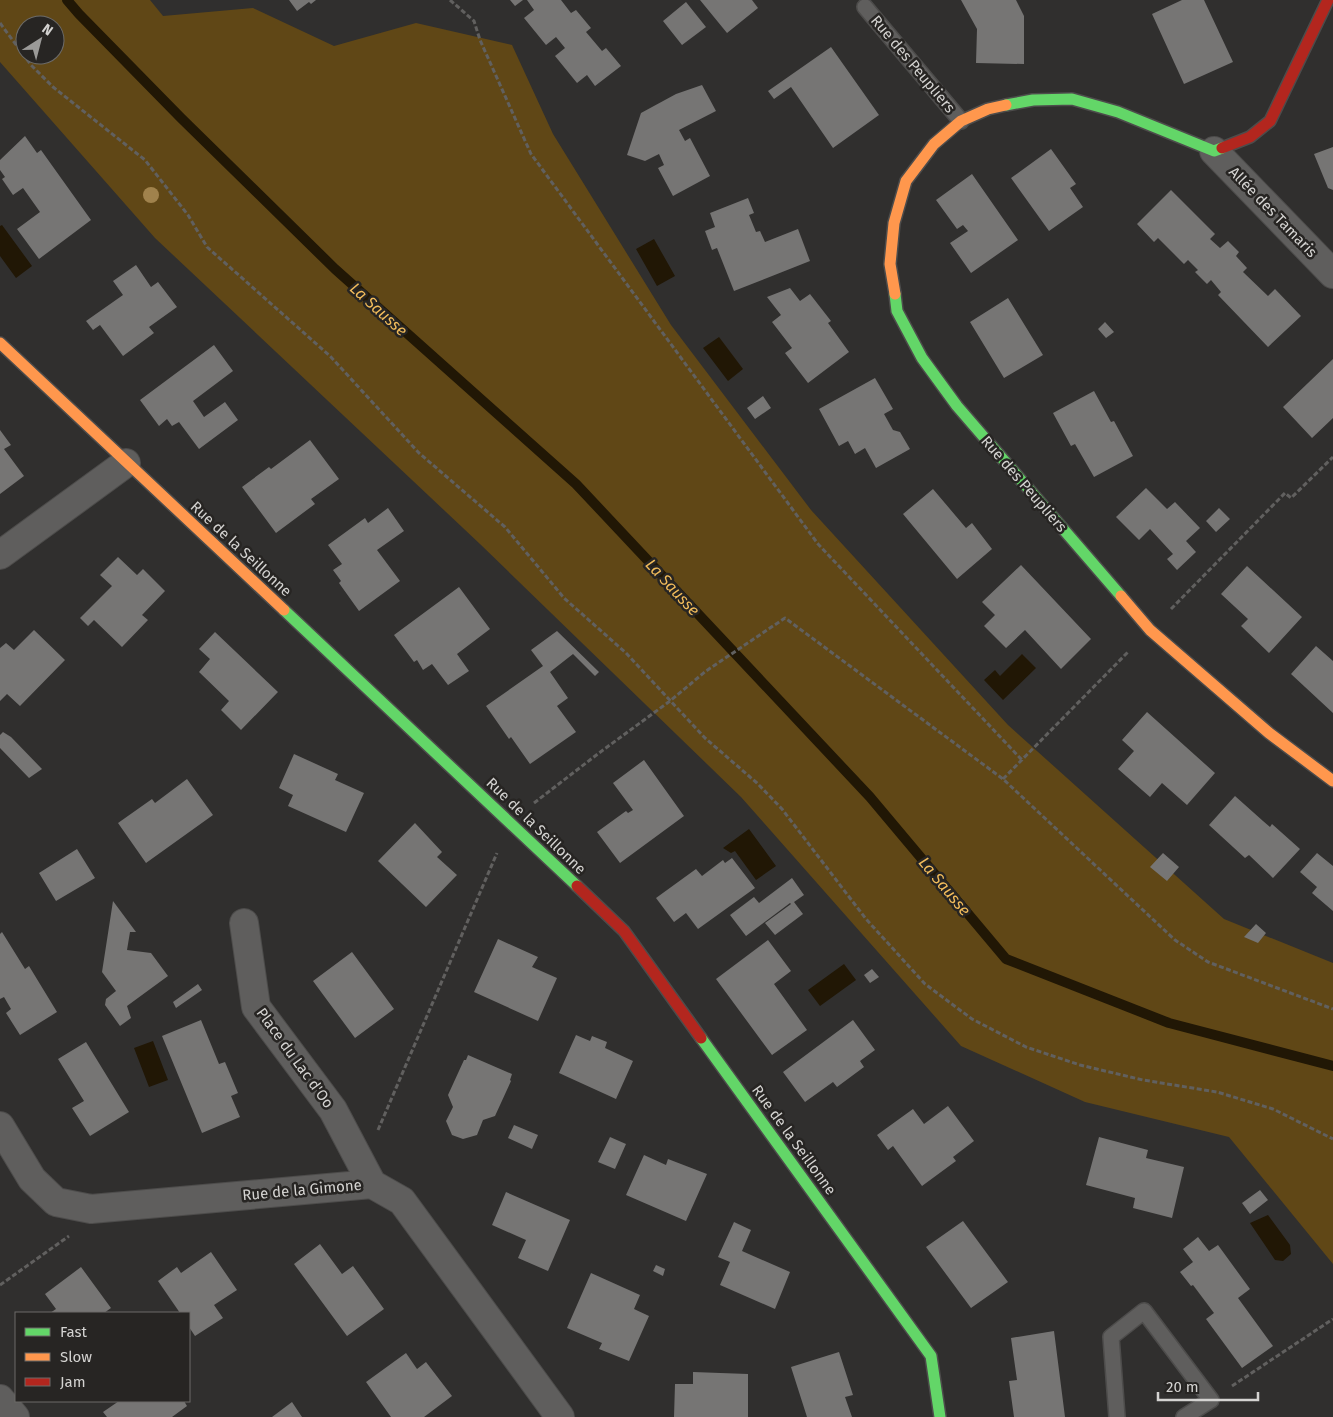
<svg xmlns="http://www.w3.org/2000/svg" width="1333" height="1417" font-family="'Fira Sans',sans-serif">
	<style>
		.green { fill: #604716; fill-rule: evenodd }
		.water { fill: #211705 }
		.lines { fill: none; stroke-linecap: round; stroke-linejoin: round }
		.stream { stroke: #211705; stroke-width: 10 }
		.building { fill: #767574 }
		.lane-casing { stroke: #4d4c4b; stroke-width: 18 }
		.street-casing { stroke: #4d4c4b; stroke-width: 30 }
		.fast-casing { stroke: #4d4c4b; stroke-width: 14 }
		.slow-casing { stroke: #4d4c4b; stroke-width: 14 }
		.jam-casing { stroke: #4d4c4b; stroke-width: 14 }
		.path { stroke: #61605f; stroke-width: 3; stroke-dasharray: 5 2.5; stroke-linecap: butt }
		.lane { stroke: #5f5e5d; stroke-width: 15 }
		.street { stroke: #5f5e5d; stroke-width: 28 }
		.fast { stroke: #63d668; stroke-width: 11 }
		.slow { stroke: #ff974d; stroke-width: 11 }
		.jam { stroke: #b3261e; stroke-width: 11 }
		.tree { fill: #a0824c }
		.labels { text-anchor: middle; stroke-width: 5; stroke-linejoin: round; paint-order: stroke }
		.street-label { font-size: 15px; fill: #d4d3d1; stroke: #272523 }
		.water-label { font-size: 16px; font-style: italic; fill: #f2bc5b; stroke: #272523 }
	</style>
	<rect width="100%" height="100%" fill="#302f2e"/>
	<path class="green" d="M0 0H150L163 16 253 8 334 46 416 23 512 45 553 134 671 325 811 510 1008 725 1224 919 1333 963V1264L1229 1137 1085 1102 961 1046 741 797 480 544 155 238 0 62ZM25 25H55V55H25Z"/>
	<path class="water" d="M2 225 32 266 16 278 0 256V226Z
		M654 239 675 276 657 286 636 249Z
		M719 337 743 369 728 381 703 348Z
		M1022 654 1036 668 1003 700 984 680 995 670 1000 676Z
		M749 829 776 866 756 880 735 851 731 853 723 848Z
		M844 964 856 980 820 1006 808 990Z
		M153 1041 168 1080 149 1087 134 1048Z
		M1268 1215 1290 1245 1291 1254 1283 1261 1275 1260 1250 1223Z"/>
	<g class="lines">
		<path class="stream" d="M67 0 79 14 181 118 335 269 576 484 870 797 1006 959 1169 1023 1333 1066"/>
	</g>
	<path class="building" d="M289 0H316L311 4 309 2 297 11Z
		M510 0H523L515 6Z
		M527 0H561L571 13 576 10 591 28 586 32 602 51 606 48 621 66 595 86 587 75 577 83 555 56 565 48 556 37 546 45 524 18 534 10Z
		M700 0H752L758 8 727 33Z
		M961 0H1016L1024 16V64L976 63 977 29Z
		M1182 0H1204L1233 62 1184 84 1152 14Z
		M686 2 706 27 682 45 663 21Z
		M831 47 879 115 833 148 791 87 774 99 768 91Z
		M702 85 716 111 679 130 685 141 690 138 710 176 673 196 658 168 664 165 659 154 645 161 627 155 641 113 676 94Z
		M25 136 37 153 41 150 91 220 39 259 17 229 40 212 23 188 13 195 2 179 5 177 0 170V160Z
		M1333 147V190L1328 188 1314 154Z
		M1051 149 1076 184 1070 188 1083 207 1049 231 1011 178Z
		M972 174 1018 240 971 273 950 243 968 231 963 225 957 229 936 200Z
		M1171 190 1215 234 1210 239 1220 248 1228 241 1239 252 1236 256 1247 268 1243 272 1268 296 1275 289 1301 316 1268 347 1218 295 1221 292 1211 280 1207 284 1195 272 1198 270 1188 260 1184 264 1158 238 1154 242 1137 224Z
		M748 198 754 213 749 215 756 232 760 231 765 242 798 229 810 261 734 291 717 248 712 250 705 231 715 227 710 213Z
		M136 265 151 287 158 282 177 307 149 327 154 333 123 356 100 325 93 330 86 321 123 295 113 281Z
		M790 288 800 301 810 294 831 321 828 323 849 352 808 383 785 353 792 348 772 322 781 315 767 297Z
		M1008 298 1043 355 1004 378 970 322Z
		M1105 322 1114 332 1106 338 1098 329Z
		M214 345 233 371 193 401 204 417 225 402 238 420 199 449 179 422 172 426 167 419 159 426 140 400Z
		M1333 359V418L1312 438 1283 407Z
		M875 378 893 409 884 414 893 430 900 432 910 449 876 468 865 448 855 454 848 441 839 446 819 409Z
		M1094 391 1111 422 1114 421 1133 456 1094 477 1075 444 1071 446 1053 413Z
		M763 396 771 408 755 419 747 408Z
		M0 430 11 445 4 449 24 476 0 494Z
		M310 440 339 479 311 499 315 504 276 533 242 487 269 467 271 469Z
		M1146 488 1167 509 1175 502 1200 528 1186 541 1196 552 1177 570 1167 559 1173 554 1150 529 1139 540 1116 517Z
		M933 489 966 528 972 523 992 549 957 579 903 514Z
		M388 508 404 531 377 550 400 581 359 611 339 583 341 581 333 570 342 564 328 545 365 518 368 523Z
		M1219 508 1230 519 1216 532 1206 521Z
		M118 557 137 575 143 569 165 591 142 615 148 620 122 647 94 620 88 626 80 618 112 586 100 575Z
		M1021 565 1091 639 1061 669 1025 630 1006 648 984 626 995 615 982 602Z
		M1247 566 1302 617 1269 653 1241 626 1248 619 1221 594Z
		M459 587 490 629 457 654 469 671 448 685 432 664 423 670 417 660 414 662 394 635Z
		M34 630 65 660 20 706 7 694 0 701V648L6 643 14 650Z
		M557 631 599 672 595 676 573 654 550 672 568 698 557 706 576 732 530 764 511 737 509 739 486 706 543 666 531 650Z
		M215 632 278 692 241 730 221 710 229 701 199 672 210 659 199 649Z
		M1316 646 1333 661V713L1291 674Z
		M1147 712 1215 773 1187 805 1162 783 1150 797 1118 769 1134 751 1122 740Z
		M3 732 11 737 42 769 29 778 0 748V735Z
		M294 754 338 774 335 780 364 793 346 832 288 806 293 795 279 788Z
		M644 760 684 816 620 863 597 832 626 811 628 813 633 810 613 783Z
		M187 779 213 815 146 863 118 823 152 799 155 803Z
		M1235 796 1263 821 1270 827 1272 824 1300 849 1273 878 1249 855 1245 858 1209 825Z
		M415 823 442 852 437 857 457 875 426 907 378 861Z
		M77 849 95 878 56 901 39 873Z
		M1163 853 1179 867 1167 881 1150 867Z
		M1317 853 1333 866V911L1312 893 1317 887 1300 872Z
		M732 858 755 888 698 929 686 913 674 922 656 898 696 869 702 876 723 860 725 863Z
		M792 878 804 895 794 902 803 914 775 935 765 923 791 904 790 903 746 936 730 915 754 897 759 903Z
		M113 901 136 932H130L127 950 151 953 168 976 127 1006 131 1018 120 1026 105 1005 106 999 116 991 102 972Z
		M1256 924 1266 933 1258 943 1244 937Z
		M2 932 25 969 29 966 57 1012 20 1035 6 1013 11 1009 4 997 0 999V934Z
		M498 939 538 957 532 967 557 978 538 1021 474 992Z
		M768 940 791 971 774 984 807 1030 772 1055 716 979Z
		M352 952 394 1009 355 1038 313 981Z
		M872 969 879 977 870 983 864 975Z
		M198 984 202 990 176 1008 173 1002Z
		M201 1020 219 1064 225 1062 238 1093 231 1096 240 1117 202 1133 162 1036Z
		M853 1020 875 1050 860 1061 864 1067 837 1087 833 1082 805 1102 783 1072Z
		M576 1035 590 1041 592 1036 607 1042 605 1048 633 1061 616 1099 559 1073Z
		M86 1042 129 1112 90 1136 72 1108 84 1101 58 1059Z
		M468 1055 512 1074 510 1080 511 1081 495 1116 483 1120 477 1135 463 1139 452 1135 446 1121 453 1107 448 1095 464 1060H466Z
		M948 1106 974 1141 953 1157 956 1161 922 1186 893 1146 888 1150 877 1135 913 1109 924 1124Z
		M514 1125 538 1135 532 1149 508 1138Z
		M610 1137 626 1144 615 1169 598 1162Z
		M1099 1137 1148 1150 1146 1158 1184 1167 1172 1218 1133 1208 1135 1198 1086 1185Z
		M644 1155 666 1165 668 1159 707 1174 686 1221 626 1195Z
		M1260 1190 1268 1200 1250 1214 1242 1203Z
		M506 1192 570 1220 548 1271 518 1258 526 1240 492 1225Z
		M963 1221 1008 1282 971 1308 926 1247Z
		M734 1222 751 1230 742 1251 790 1272 775 1309 720 1285 730 1262 718 1257Z
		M1198 1237 1209 1251 1218 1245 1250 1289 1238 1298 1273 1346 1242 1368 1206 1319 1214 1313 1193 1285 1191 1286 1180 1272 1193 1262 1183 1249Z
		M320 1244 342 1274 353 1266 384 1309 347 1336 294 1264Z
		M211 1252 237 1290 214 1305 223 1318 195 1336 189 1327V1313H180L158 1281 177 1267 181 1273Z
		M656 1265 665 1269 663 1276 653 1271Z
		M81 1267 111 1308 104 1313H50L56 1309 45 1294Z
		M591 1273 640 1295 634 1309 649 1316 629 1361 599 1349 602 1343 567 1328Z
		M1054 1331 1065 1417H1014L1009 1381 1017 1380 1011 1338Z
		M839 1352 853 1395 845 1397 852 1417H807L791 1367Z
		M406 1353 417 1369 426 1362 452 1396 424 1417H391L366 1382Z
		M693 1372 748 1374V1417H674L675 1384H693Z
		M119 1401H184L187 1406 172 1417H107L103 1412Z
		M292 1402 302 1417H272Z"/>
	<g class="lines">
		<defs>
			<path id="lane" d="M865 7 961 121
				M1117 1417 1111 1337 1144 1311 1211 1400 1184 1417"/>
			<path id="street" d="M1214 151 1333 274
				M0 555 126 463
				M244 923 256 1007 333 1110 372 1184
				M0 1126 32 1179 56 1202 91 1209 372 1184 402 1201 560 1417
				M0 1399 15 1417"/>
			<path id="fast" d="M1006 105 1033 100 1072 99 1118 112 1214 151 1222 148
				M895 294 897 311 922 358 957 406 1121 596
				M284 610 577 886
				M701 1038 931 1356 940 1417"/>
			<path id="slow" d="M895 294 890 264 894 223 906 181 934 144 961 121 988 109 1006 105
				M0 343 284 610
				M1121 596 1150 630 1269 733 1333 781"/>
			<path id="jam" d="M1222 148 1250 137 1270 121 1328 0
				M577 886 624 931 701 1038"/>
		</defs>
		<use href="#lane" class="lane-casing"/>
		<use href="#street" class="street-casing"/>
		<use href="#fast" class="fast-casing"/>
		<use href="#slow" class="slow-casing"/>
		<use href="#jam" class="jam-casing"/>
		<path class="path" d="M450 0 474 21 480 40 531 154 818 544 1022 760
			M0 23 31 65 53 87 145 160 188 215 207 247 330 356 419 453 505 527 564 598 626 653 705 738 757 783 782 809 866 919 925 984 972 1019 1026 1047 1080 1065 1143 1080 1217 1092 1273 1109 1333 1139
			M1171 609 1285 493 1291 498 1333 457
			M1003 779 1128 652
			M534 803 599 753 670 701 706 671 785 618 1003 779 1175 940 1208 962 1333 1009
			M378 1130 497 853
			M0 1285 69 1236
			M1232 1386 1333 1319"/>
		<use href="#lane" class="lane"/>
		<use href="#street" class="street"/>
		<use href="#fast" class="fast"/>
		<use href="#slow" class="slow"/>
		<use href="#jam" class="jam"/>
	</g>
	<circle class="tree" cx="151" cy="195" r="8"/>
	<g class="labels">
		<g class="street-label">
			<text transform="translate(913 64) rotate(50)" y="5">Rue des Peupliers</text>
			<text transform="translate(1273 212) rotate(46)" y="5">Allée des Tamaris</text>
			<text transform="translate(1024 484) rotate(49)" y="5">Rue des Peupliers</text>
			<text transform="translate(241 549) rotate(43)" y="5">Rue de la Seillonne</text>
			<text transform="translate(536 826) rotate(44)" y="5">Rue de la Seillonne</text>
			<text transform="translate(295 1058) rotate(54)" y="5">Place du Lac d'Oo</text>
			<text transform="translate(794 1140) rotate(54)" y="5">Rue de la Seillonne</text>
			<text transform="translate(302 1190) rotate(-5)" y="5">Rue de la Gimone</text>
		</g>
		<g class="water-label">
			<text transform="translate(379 309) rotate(42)" y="6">La Sausse</text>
			<text transform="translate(673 587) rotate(47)" y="6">La Sausse</text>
			<text transform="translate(945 886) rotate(50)" y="6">La Sausse</text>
		</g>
	</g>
	<rect x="15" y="1312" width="175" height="90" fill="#272523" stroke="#6c6b69"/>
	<rect x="25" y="1328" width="25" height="8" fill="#63d668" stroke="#6c6b69"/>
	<text x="60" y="1337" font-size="15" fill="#d4d3d1">Fast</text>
	<rect x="25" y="1353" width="25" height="8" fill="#ff974d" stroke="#6c6b69"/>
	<text x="60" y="1362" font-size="15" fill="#d4d3d1">Slow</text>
	<rect x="25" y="1378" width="25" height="8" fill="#b3261e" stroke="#6c6b69"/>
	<text x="60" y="1387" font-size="15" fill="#d4d3d1">Jam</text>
	<g transform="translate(40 40) rotate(36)"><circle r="24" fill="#272523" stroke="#6c6b69"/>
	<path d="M0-4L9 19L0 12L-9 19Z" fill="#9b9a98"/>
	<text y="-8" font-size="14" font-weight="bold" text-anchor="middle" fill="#d4d3d1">N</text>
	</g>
	<path d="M1158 1392v8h100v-8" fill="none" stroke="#d4d3d1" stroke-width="2.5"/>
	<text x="1166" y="1392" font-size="15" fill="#d4d3d1" stroke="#272523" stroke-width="4" paint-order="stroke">20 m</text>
</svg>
